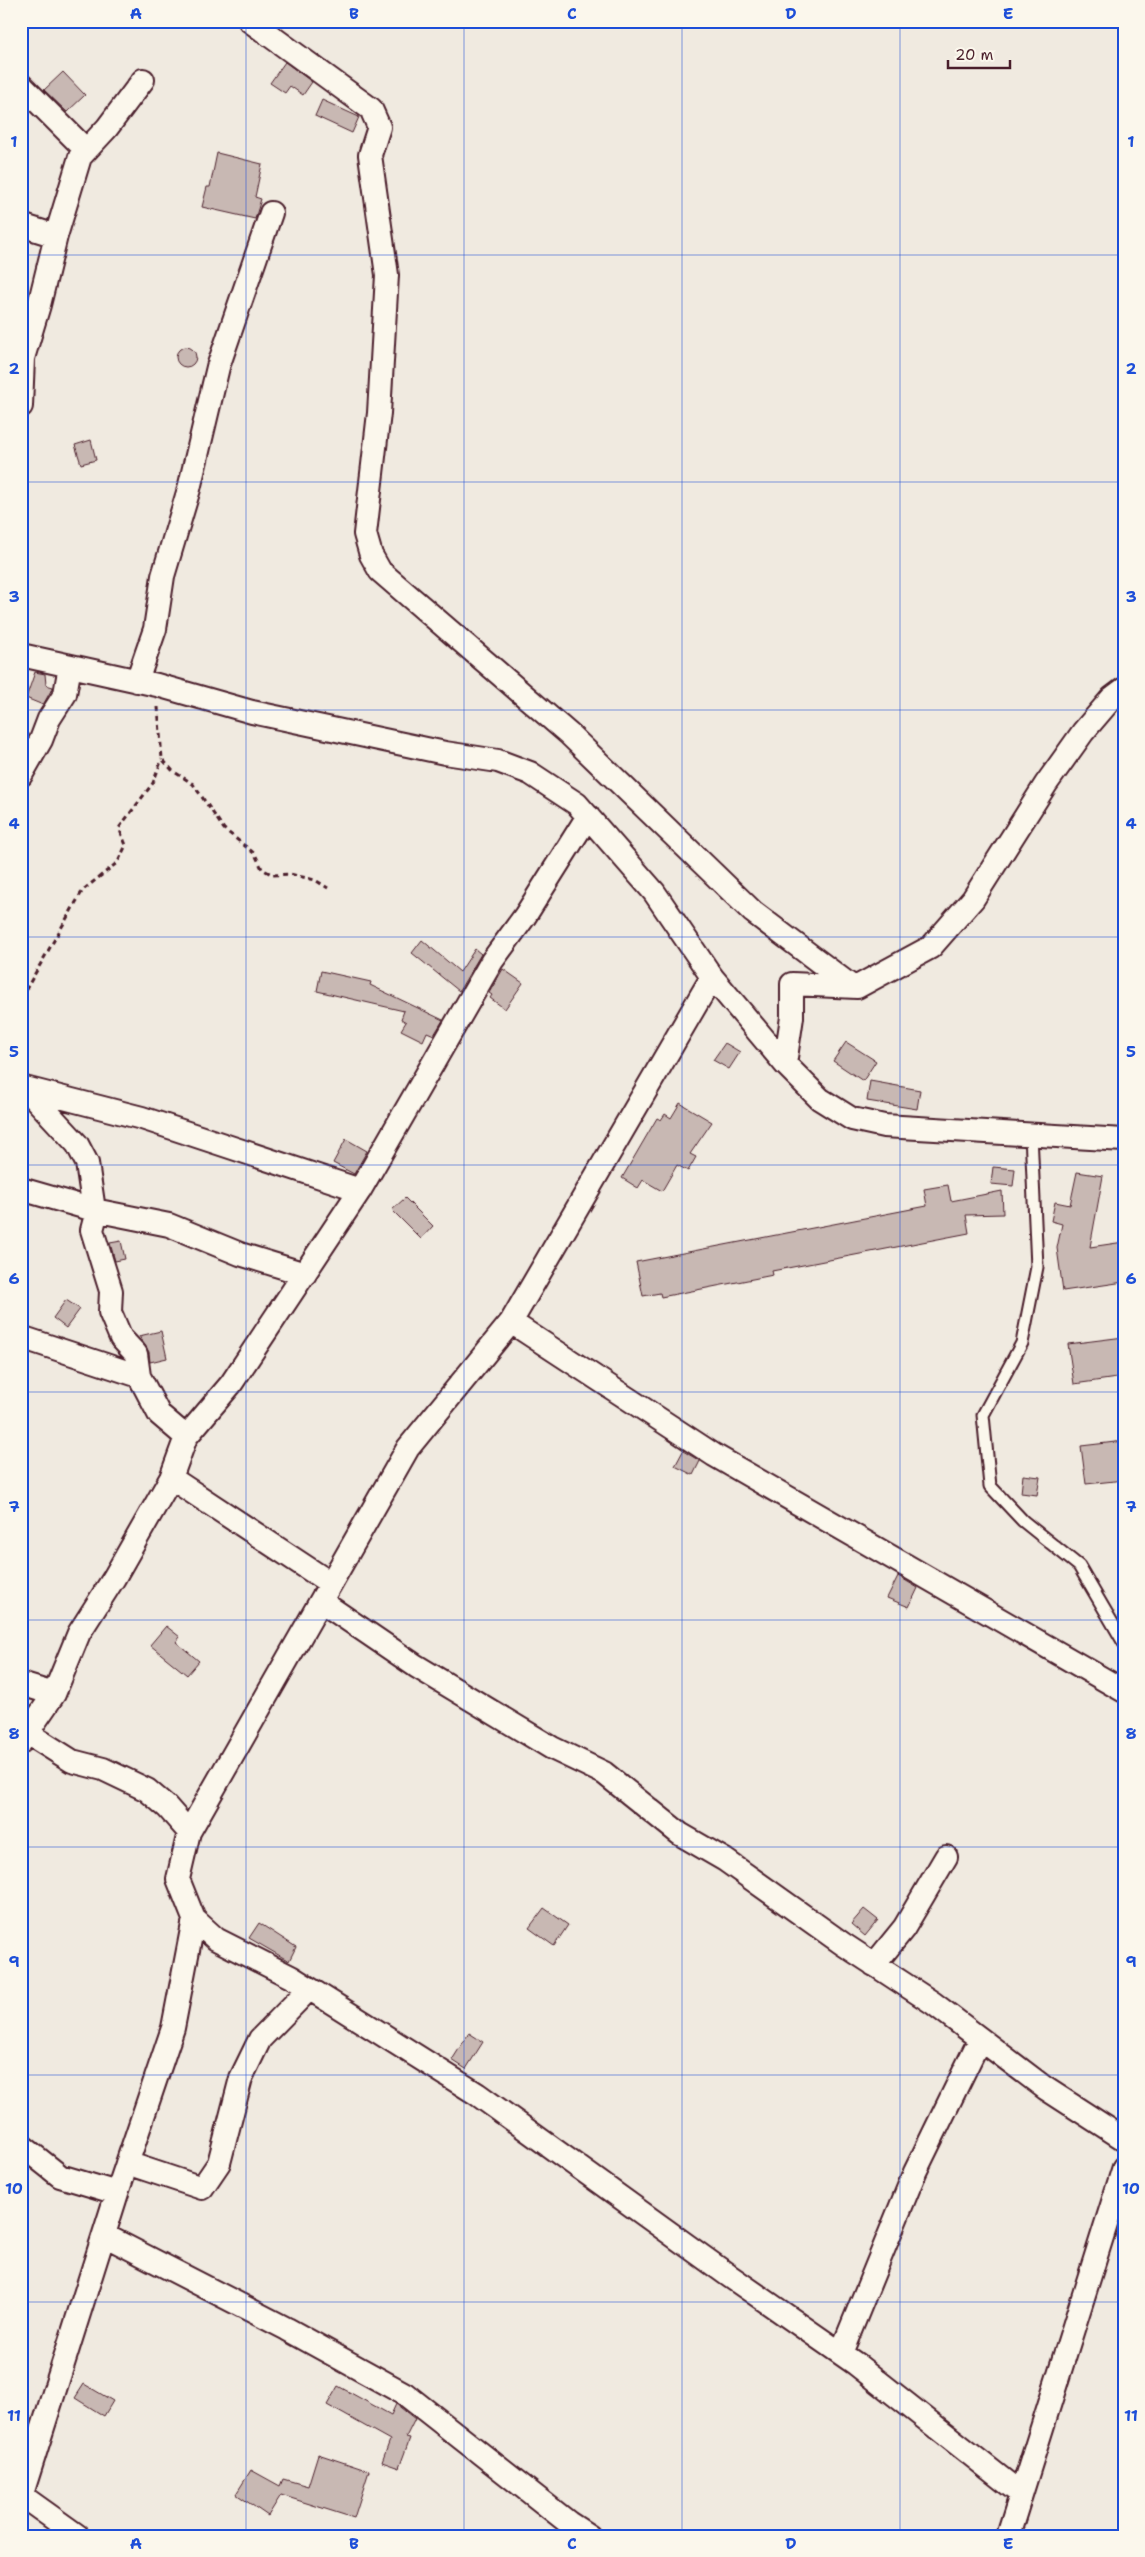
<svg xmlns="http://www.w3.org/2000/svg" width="1145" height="2557" font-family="'Shantell Sans',sans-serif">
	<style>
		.building { fill: #c8b8b3; stroke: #4a1f2b }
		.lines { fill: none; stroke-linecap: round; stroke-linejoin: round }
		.service-casing { stroke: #4a1f2b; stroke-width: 15 }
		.minor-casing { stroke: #4a1f2b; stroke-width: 26 }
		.path { stroke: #4a1f2b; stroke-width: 3; stroke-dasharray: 5 4; stroke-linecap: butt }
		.service { stroke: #fbf7ec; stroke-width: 11 }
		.minor { stroke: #fbf7ec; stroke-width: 22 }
		.grid { fill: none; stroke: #1d4ed8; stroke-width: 1; stroke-opacity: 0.55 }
		.neatline { fill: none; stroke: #1d4ed8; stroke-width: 2 }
		.grid-label { font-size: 16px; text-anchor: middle; font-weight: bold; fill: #1d4ed8 }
	</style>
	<rect width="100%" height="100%" fill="#f0eae0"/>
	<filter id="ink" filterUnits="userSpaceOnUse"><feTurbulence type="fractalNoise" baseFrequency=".02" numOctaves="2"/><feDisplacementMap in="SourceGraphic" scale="10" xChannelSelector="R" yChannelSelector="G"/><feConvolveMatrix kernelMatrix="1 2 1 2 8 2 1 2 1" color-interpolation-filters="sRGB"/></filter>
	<g filter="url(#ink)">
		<path class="building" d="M285 62 312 82 303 95 290 86 285 93 270 83Z
			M63 72 85 95 67 112 44 90Z
			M322 100 359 117 352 133 315 116Z
			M217 153 262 164 255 197 261 199 255 219 202 207 207 187H210Z
			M176 357a10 10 0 1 1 20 0a10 10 0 1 1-20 0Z
			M91 440 96 460 81 464 75 445Z
			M35 672 45 674 46 685 53 687 43 705 26 698Z
			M422 940 460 972 475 949 481 954 459 991 412 953Z
			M503 969 523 983 505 1009 490 998 492 995 489 993Z
			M321 971 371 982 370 985 443 1020 434 1035 427 1032 423 1041 401 1030 406 1022 401 1019 404 1011 317 991Z
			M846 1042 876 1061 863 1081 833 1061Z
			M725 1043 740 1052 729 1069 713 1060Z
			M870 1081 920 1090 917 1109 867 1101Z
			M680 1103 712 1122 690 1154 696 1157 688 1171 677 1165 662 1191 643 1180 638 1188 622 1178 657 1118 661 1120 665 1114 671 1118Z
			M346 1139 367 1151 354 1174 333 1163Z
			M993 1167 1015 1169 1013 1186 991 1184Z
			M1077 1172 1103 1176 1090 1247 1124 1242V1282L1063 1291 1057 1248 1062 1224 1051 1221 1055 1202 1070 1205Z
			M948 1185 951 1201 1002 1191 1003 1214 966 1215 969 1233 772 1271 773 1275 661 1297 660 1293 643 1296 636 1262 927 1206 924 1189Z
			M405 1198 433 1226 421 1239 392 1210Z
			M121 1241 125 1259 115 1261 110 1243Z
			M66 1300 80 1309 66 1328 53 1318Z
			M161 1331 167 1358 150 1362 149 1352 139 1336Z
			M1124 1337V1377L1074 1384 1068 1344Z
			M1124 1441V1480L1086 1484 1081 1446Z
			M683 1451 700 1461 693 1475 675 1466Z
			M1023 1475 1040 1477 1037 1495 1021 1493Z
			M898 1576 918 1588 909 1607 887 1598Z
			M166 1626 180 1637 176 1642 199 1661 187 1675 150 1645Z
			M544 1908 568 1925 554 1946 529 1928Z
			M864 1909 878 1920 865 1936 851 1924Z
			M259 1923 296 1947 289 1961 249 1938Z
			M469 2033 483 2042 466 2069 452 2060Z
			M84 2384 113 2401 104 2416 75 2398Z
			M338 2386 391 2415 396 2404 415 2419 406 2437 410 2438 399 2468 382 2462 390 2440 327 2405Z
			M318 2454 369 2471 354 2518 281 2495 268 2516 236 2494 251 2470 280 2486 283 2479 308 2486Z"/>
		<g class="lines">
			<defs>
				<path id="service" d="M1031 1134 1037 1267 1022 1343 983 1415 990 1486 1023 1521 1079 1566 1124 1643"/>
				<path id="minor" d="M250 21 371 109 379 127 370 155 387 275 379 413 365 534 371 555 380 571 569 734 753 912 851 986
					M21 85 86 150
					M21 225 56 236 39 305 23 358 21 406
					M56 236 80 157 107 128 143 80
					M21 655 157 685 252 712 445 753 498 761 530 773 577 804 654 892 712 977 785 1064 820 1099 852 1119 884 1126 1124 1140
					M137 681 155 629 163 576 189 489 218 367 271 213
					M21 775 41 740 49 719 65 694 70 666
					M712 977 511 1322 408 1448 189 1832 178 1879 194 1919 216 1939 291 1977 477 2094 728 2275 856 2364 1021 2494
					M785 1064 792 1017V984L857 987 931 947 973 899 1046 784 1083 732 1112 698 1124 689
					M21 1087 142 1118 360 1190
					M26 1089 77 1144 87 1163 94 1210
					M21 1189 94 1210 169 1225 240 1254 305 1274
					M97 1211 92 1230 111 1291 110 1312 121 1338 136 1354 139 1376
					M511 1322 714 1455 1124 1691
					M21 1337 139 1376 159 1414 186 1437
					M171 1478 330 1583
					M322 1602 416 1666 552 1748 604 1773 680 1834 725 1860 843 1944 933 2003 1045 2088 1124 2139
					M21 1684 54 1694
					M26 1732 72 1761 103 1769 147 1790 167 1807 189 1832
					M21 1742 54 1694 79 1633 114 1578 171 1478 186 1437 231 1384 360 1190 492 961 525 916 588 816
					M874 1965 904 1928 946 1857
					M21 2145 60 2176 117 2193
					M127 2163 202 2188 219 2163 241 2078 260 2039 309 1989
					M104 2235 287 2329 405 2394 569 2523 589 2536
					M841 2353 915 2172 980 2039
					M22 2496 78 2536
					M21 2497 117 2193 173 2028 194 1919
					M1008 2536 1124 2167"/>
			</defs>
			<use href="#service" class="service-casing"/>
			<use href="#minor" class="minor-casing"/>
			<path class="path" d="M158 707 162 759 173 771 193 784 224 829 255 854 262 869 273 875 290 874 315 880 328 888
				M21 998 83 890 118 862 126 845 119 828 153 783 162 759"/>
			<use href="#service" class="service"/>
			<use href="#minor" class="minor"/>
		</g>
	</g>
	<path class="grid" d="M246 21V2536M464 21V2536M682 21V2536M900 21V2536M21 255H1124M21 482H1124M21 710H1124M21 937H1124M21 1165H1124M21 1392H1124M21 1620H1124M21 1847H1124M21 2075H1124M21 2302H1124"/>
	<rect width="1145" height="2557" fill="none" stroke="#fbf7ec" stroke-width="55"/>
	<path d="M948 60v8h62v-8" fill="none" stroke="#4a1f2b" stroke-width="2.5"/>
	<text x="955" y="60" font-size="15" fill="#4a1f2b" stroke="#fbf7ec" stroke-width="4" paint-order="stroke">20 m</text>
	<rect x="28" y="28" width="1090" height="2502" class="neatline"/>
	<g class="grid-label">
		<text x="136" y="19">A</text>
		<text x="354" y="19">B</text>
		<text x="572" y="19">C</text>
		<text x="791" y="19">D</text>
		<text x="1008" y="19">E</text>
		<text x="14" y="147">1</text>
		<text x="1131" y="147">1</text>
		<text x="14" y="374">2</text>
		<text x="1131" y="374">2</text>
		<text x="14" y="602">3</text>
		<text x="1131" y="602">3</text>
		<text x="14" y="829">4</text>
		<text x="1131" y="829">4</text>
		<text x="14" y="1057">5</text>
		<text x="1131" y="1057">5</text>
		<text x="14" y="1284">6</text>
		<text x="1131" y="1284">6</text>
		<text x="14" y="1512">7</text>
		<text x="1131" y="1512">7</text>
		<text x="14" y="1739">8</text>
		<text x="1131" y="1739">8</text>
		<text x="14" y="1967">9</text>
		<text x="1131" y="1967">9</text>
		<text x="14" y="2194">10</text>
		<text x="1131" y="2194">10</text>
		<text x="14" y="2421">11</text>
		<text x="1131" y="2421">11</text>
		<text x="136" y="2549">A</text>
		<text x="354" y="2549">B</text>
		<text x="572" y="2549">C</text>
		<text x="791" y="2549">D</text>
		<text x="1008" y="2549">E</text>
	</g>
</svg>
